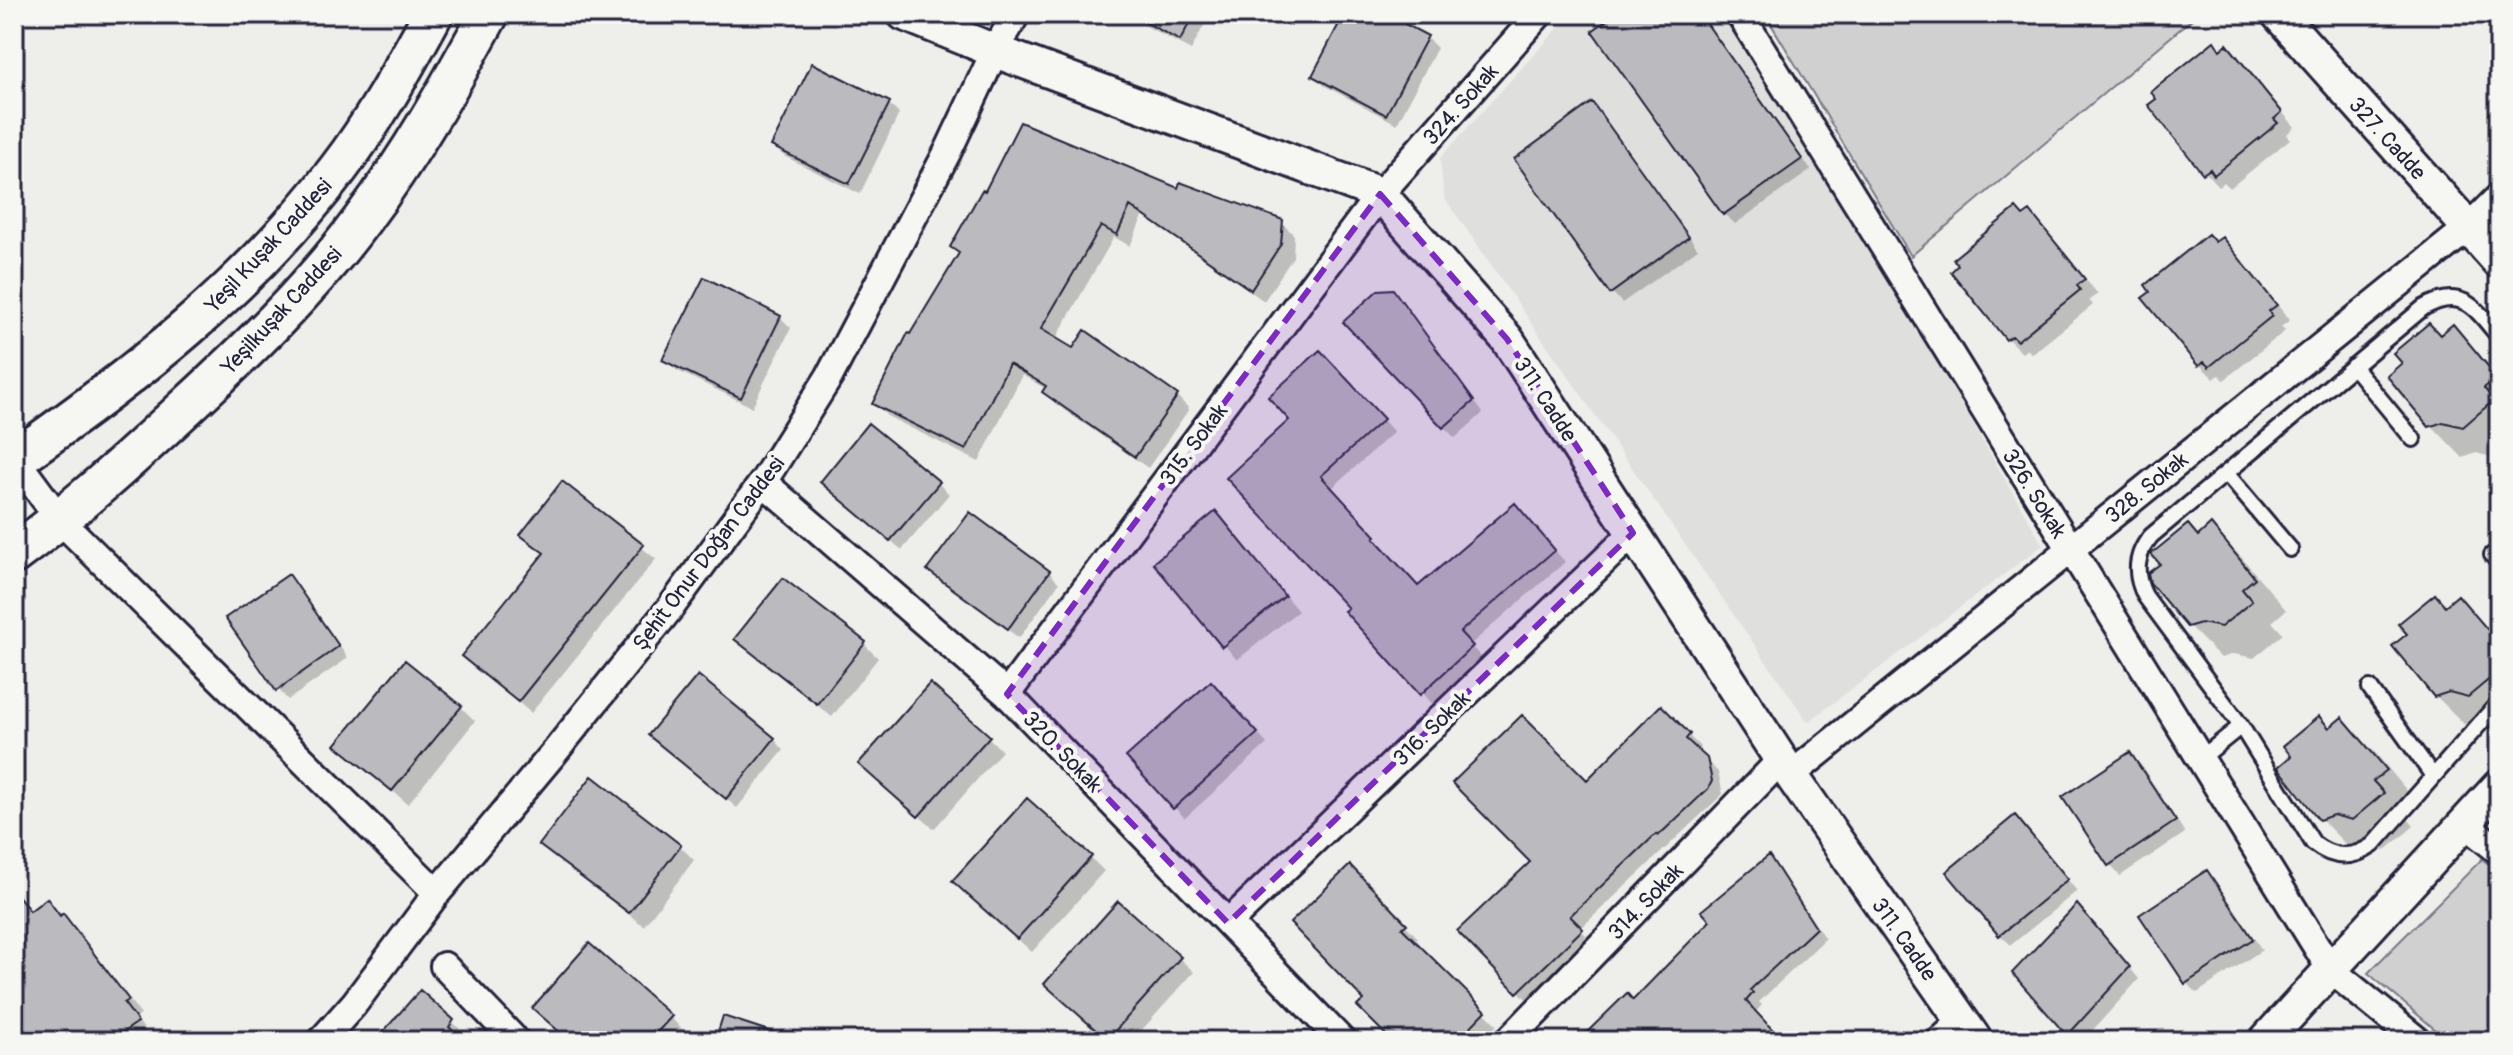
<svg xmlns="http://www.w3.org/2000/svg" width="2513" height="1055" font-family="Pangolin,sans-serif">
	<style>
		.built { fill: #dfdfde }
		.green { fill: #d0d0d1; stroke: #797986; stroke-width: 2 }
		.shadow { fill: #0003 }
		.building { fill: #bbbbbf; stroke: #22223b; stroke-width: 2 }
		.lines { fill: none; stroke-linecap: round; stroke-linejoin: round }
		.service-casing { stroke: #22223b; stroke-width: 20 }
		.minor-casing { stroke: #22223b; stroke-width: 32 }
		.tertiary-casing { stroke: #22223b; stroke-width: 38 }
		.secondary-casing { stroke: #22223b; stroke-width: 44 }
		.service { stroke: #f6f6f2; stroke-width: 14 }
		.minor { stroke: #f6f6f2; stroke-width: 26 }
		.tertiary { stroke: #f6f6f2; stroke-width: 32 }
		.secondary { stroke: #f6f6f2; stroke-width: 38 }
		.marked { fill: #7b2cbf; fill-opacity: 0.2; stroke: #7b2cbf; stroke-width: 6; stroke-dasharray: 16 10; stroke-linejoin: round }
		.labels { text-anchor: middle; stroke-width: 8; stroke-linejoin: round; paint-order: stroke }
		.street-label { font-size: 22px; fill: #22223b; stroke: #f6f6f2 }
	</style>
	<rect width="100%" height="100%" fill="#eeeeeb"/>
	<filter id="ink" filterUnits="userSpaceOnUse"><feTurbulence type="fractalNoise" baseFrequency=".0125" numOctaves="2"/><feDisplacementMap in="SourceGraphic" scale="16" xChannelSelector="R" yChannelSelector="G"/><feConvolveMatrix kernelMatrix="1 2 1 2 8 2 1 2 1" color-interpolation-filters="sRGB"/></filter>
	<g filter="url(#ink)">
		<path class="built" d="M1571 14H1726L1846 204 2043 545 1808 722 1444 197 1440 158Z"/>
		<path class="green" d="M1765 14H2198L1911 256Z
			M2482 859 2499 872V1041H2449L2368 973Z"/>
		<path class="shadow" d="M1123 14H1210L1191 50Z
			M1346 14H1382L1427 38 1437 48 1397 124 1325 86 1314 76Z
			M1619 14H1701L1811 170 1735 224 1725 214Z
			M2227 47 2295 127 2287 134 2290 139 2230 188 2224 182 2219 187 2205 172 2221 52Z
			M889 104 899 114 860 194 784 156 773 146Z
			M1592 105 1603 116 1698 249 1622 303 1612 292Z
			M1178 190 1281 222 1294 235 1293 257 1264 301 1143 216 1130 246 1114 237 1055 340 1177 396 1189 409 1148 468 1057 405 1044 392 1046 389 1022 375 979 462 887 416 875 403 960 255 952 246Z
			M2030 213 2098 294 2089 300 2093 305 2032 354 2027 349 2022 353 2008 339 1953 272Z
			M2222 239 2290 320 2281 327 2285 331 2224 380 2219 375 2214 379 2200 365 2145 298Z
			M1392 291 1403 303 1483 413 1455 438 1444 427Z
			M780 317 791 328 752 407 676 370 665 359Z
			M2453 327 2499 376V455L2495 458 2476 453 2463 458 2431 425 2404 364Z
			M1332 364 1394 432 1331 489 1386 549 1384 551 1419 589 1526 517 1565 562 1470 645 1483 659 1433 705 1351 608 1291 421Z
			M938 483 949 494 902 550 833 492Z
			M562 484 656 559 531 713 463 656 545 555 523 535Z
			M1216 514 1298 611 1237 660 1156 563Z
			M2211 527 2243 559 2286 610 2272 622 2283 634 2254 658 2234 654 2221 658 2189 626 2162 564Z
			M930 569 1049 572 1059 583 1019 638 940 580Z
			M288 577 299 587 348 658 288 700 278 689Z
			M2458 597 2499 640V728L2482 724 2468 728 2436 696 2410 634Z
			M737 639 864 644 878 658 832 717 751 653Z
			M1222 694 1267 744 1185 818 1174 807Z
			M461 707 475 721 408 804 338 745Z
			M1661 707 1700 747 1697 751 1718 772 1723 794 1580 929 1593 942 1530 1003 1460 931 1533 862 1587 783Z
			M2342 720 2374 751 2417 803 2404 814 2414 826 2385 851 2366 846 2352 851 2320 818 2294 756Z
			M651 735 774 739 784 750 737 808Z
			M988 737 1002 751 934 829 875 778Z
			M2130 755 2141 765 2185 833 2120 876 2110 865 2065 798Z
			M592 779 680 846 694 860 644 926 556 858 542 844Z
			M2015 817 2077 891 2011 945 2000 935Z
			M1090 857 1104 871 1032 952 969 895Z
			M1769 858 1779 868 1825 939 1759 1002 1762 1005 1755 1013 1781 1041H1579L1633 1003 1713 921Z
			M1350 868 1418 938 1413 942 1497 1025 1481 1041H1395L1367 1000Z
			M2206 872 2217 883 2262 950 2197 993 2186 983Z
			M14 892 32 912 47 900 77 929 141 1015 136 1018 150 1037 145 1041H14Z
			M2088 917 2139 979 2083 1041H2074L2014 973Z
			M1179 958 1194 972 1132 1041H1109L1061 998Z
			M420 993 460 1029 454 1035 461 1041H380Z
			M670 1017 684 1031 676 1041H571Z"/>
		<path class="building" d="M1130 14H1194L1180 41Z
			M1344 14H1386L1428 36 1386 115 1312 76Z
			M1616 14H1700L1802 159 1723 215 1592 31Z
			M2214 41 2220 50 2227 44 2282 112 2274 119 2278 123 2214 175 2210 169 2203 174 2148 105 2156 99 2151 92Z
			M812 63 890 102 849 184 771 146Z
			M1592 102 1689 237 1610 294 1514 159Z
			M1020 122 1178 188 1180 182 1283 220 1281 244 1251 290 1130 206 1117 235 1101 226 1041 329 1073 348 1085 330 1178 395 1135 457 1042 392 1046 386 1009 364 966 450 872 404 908 333 910 334 959 253 950 247 982 190 985 191Z
			M2016 208 2023 216 2030 211 2085 279 2077 285 2080 290 2017 341 2012 336 2006 340 1951 272 1958 265 1953 259Z
			M2208 234 2215 242 2222 237 2277 305 2269 311 2272 316 2209 367 2204 362 2198 366 2142 298 2150 292 2145 285Z
			M704 277 781 316 741 398 662 360Z
			M1393 289 1474 401 1443 428 1343 322 1378 290Z
			M2429 323 2440 335 2453 324 2497 377 2484 388 2494 400 2463 427 2443 422 2429 427 2387 376 2402 363 2393 353Z
			M1320 350 1384 419 1321 476 1376 536 1374 538 1418 586 1515 503 1555 550 1460 632 1473 646 1420 695 1344 611 1348 608 1226 478 1289 420 1268 397Z
			M868 423 940 482 890 541 820 482Z
			M562 481 644 545 518 702 461 656 544 553 520 535Z
			M1216 511 1285 596 1222 647 1153 563Z
			M970 512 1050 571 1008 629 927 570Z
			M2188 524 2198 536 2211 524 2255 578 2242 589 2252 601 2221 627 2201 623 2187 627 2150 583 2148 573 2160 564 2151 554Z
			M289 574 339 646 276 691 225 618Z
			M783 578 866 642 817 704 734 639Z
			M2435 594 2445 606 2458 595 2499 643V650L2489 659 2499 671 2468 697 2449 692 2434 697 2392 646 2407 634 2398 624Z
			M405 660 462 706 392 791 335 745Z
			M698 675 775 738 726 799 648 735Z
			M1211 681 1258 733 1173 809 1126 757Z
			M930 683 990 736 918 817 858 764Z
			M1661 705 1690 734 1686 739 1707 758 1712 781 1708 789 1658 836 1656 834 1570 916 1583 929 1517 993 1457 931 1530 862 1452 783 1522 715 1587 780Z
			M2319 716 2329 728 2342 717 2387 770 2373 781 2384 793 2352 820 2333 815 2319 820 2278 767 2291 756 2283 746Z
			M2130 752 2176 821 2108 866 2062 797Z
			M592 776 681 845 629 913 539 845Z
			M1027 798 1092 856 1017 939 952 881Z
			M2015 815 2068 879 1999 936 1946 872Z
			M1769 855 1816 928 1750 990 1753 993 1746 1001 1783 1041H1578L1627 993 1633 1000 1710 921 1701 911Z
			M1350 865 1407 924 1402 928 1486 1011 1457 1041H1392L1357 1006 1364 1000 1290 923Z
			M2207 870 2253 939 2185 984 2139 915Z
			M14 890 30 911 47 898 60 916 63 913 129 1000 124 1003 138 1022 122 1033 128 1041H14Z
			M1118 901 1181 957 1107 1040 1044 984Z
			M2077 904 2130 967 2067 1036 2012 973Z
			M589 943 672 1016 649 1041H570L532 1008Z
			M420 990 454 1020 449 1027 464 1041H375Z
			M723 1016 787 1037V1041H715Z"/>
		<g class="lines">
			<defs>
				<path id="service" d="M2499 337C2476 309 2462 285 2423 308L2151 536C2135 555 2134 574 2145 596L2241 726 2313 843C2333 859 2353 859 2373 845L2499 702
					M2353 366 2413 439
					M2226 473 2290 549
					M2492 555 2499 563
					M2370 688 2433 776
					M2200 759 2241 726"/>
				<path id="minor" d="M1740 14 2331 970 2418 1041
					M15 459 60 520 437 893
					M763 482 1007 694 1342 1041
					M1007 694 1380 194 1539 14
					M1791 775 2468 228 2499 197
					M2465 824 2499 851
					M1228 923 1633 533
					M444 966 516 1041
					M321 1041 354 1004 437 893 554 753 671 607 763 482 829 377 948 151 995 51 1016 14
					M1508 1041 1781 760
					M1940 1041 1962 1021"/>
				<path id="tertiary" d="M904 14 995 51 1380 194 1507 339 1791 775 1976 1041
					M2278 14 2499 262
					M2265 1041 2499 786"/>
				<path id="secondary" d="M14 460C134 376 249 287 338 169 375 121 404 67 433 14
					M14 554C74 510 129 460 184 409 248 350 310 290 362 220 411 155 450 85 489 14"/>
			</defs>
			<use href="#service" class="service-casing"/>
			<use href="#minor" class="minor-casing"/>
			<use href="#tertiary" class="tertiary-casing"/>
			<use href="#secondary" class="secondary-casing"/>
			<use href="#service" class="service"/>
			<use href="#minor" class="minor"/>
			<use href="#tertiary" class="tertiary"/>
			<use href="#secondary" class="secondary"/>
		</g>
	</g>
	<path class="marked" d="M1380 194 1507 339 1633 533 1228 923 1007 694Z"/>
	<g class="labels">
		<g class="street-label">
			<text transform="translate(1460 104) rotate(-48)" y="8">324. Sokak</text>
			<text transform="translate(2388 138) rotate(48)" y="8">327. Cadde</text>
			<text transform="translate(268 245) rotate(-47)" y="8">Yeşil Kuşak Caddesi</text>
			<text transform="translate(281 310) rotate(-47)" y="8">Yeşilkuşak Caddesi</text>
			<text transform="translate(1546 399) rotate(57)" y="8">311. Cadde</text>
			<text transform="translate(1193 444) rotate(-53)" y="8">315. Sokak</text>
			<text transform="translate(2146 487) rotate(-39)" y="8">328. Sokak</text>
			<text transform="translate(2035 493) rotate(58)" y="8">326. Sokak</text>
			<text transform="translate(708 553) rotate(-53)" y="8">Şehit Onur Doğan Caddesi</text>
			<text transform="translate(1431 728) rotate(-44)" y="8">316. Sokak</text>
			<text transform="translate(1063 751) rotate(46)" y="8">320. Sokak</text>
			<text transform="translate(1645 901) rotate(-46)" y="8">314. Sokak</text>
			<text transform="translate(1905 939) rotate(55)" y="8">311. Cadde</text>
		</g>
	</g>
	<rect width="2513" height="1055" fill="none" stroke="#f6f6f2" stroke-width="48"/>
	<rect x="24" y="24" width="2465" height="1007" fill="none" stroke="#22223b" stroke-width="3" filter="url(#ink)"/>
</svg>
